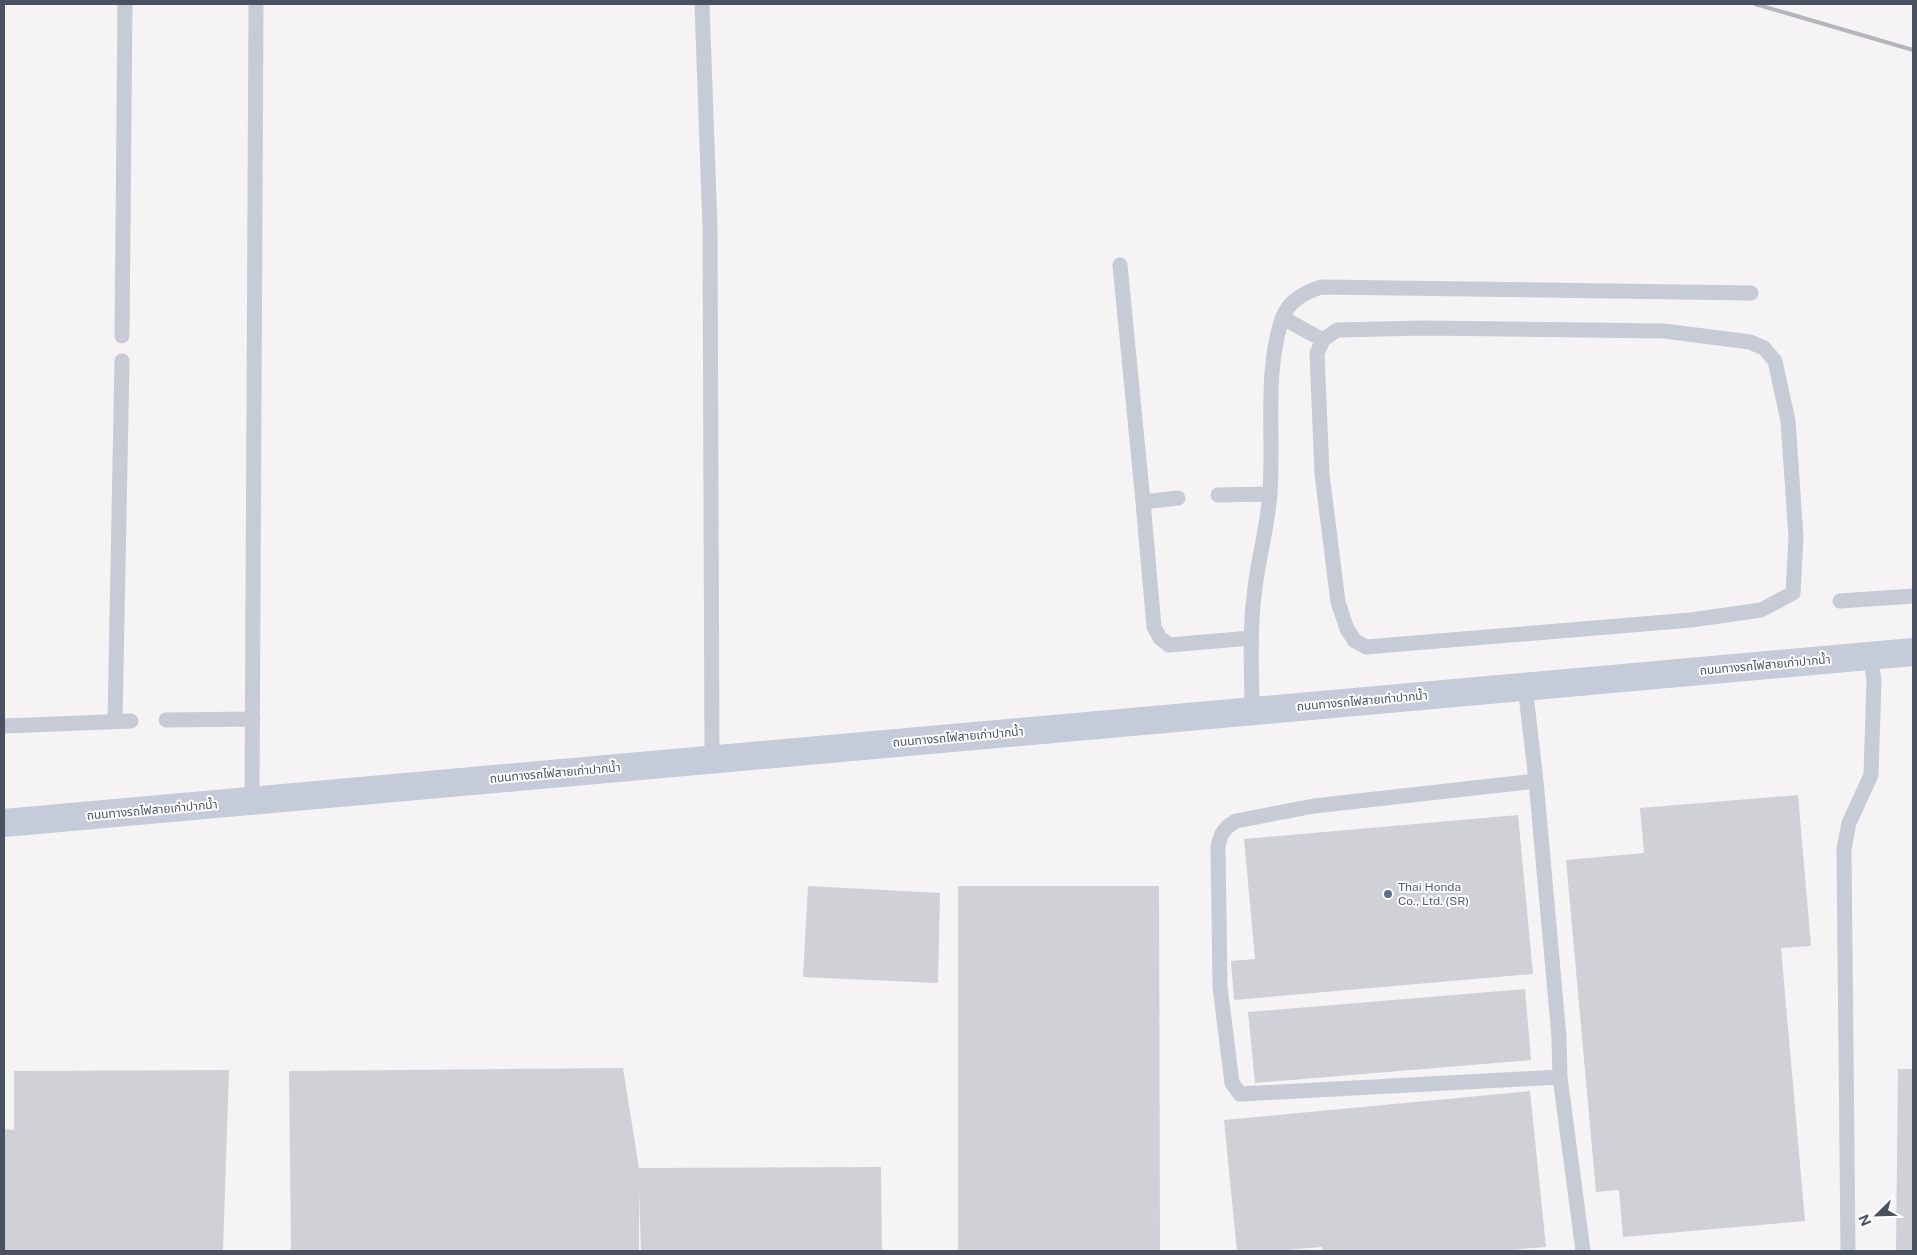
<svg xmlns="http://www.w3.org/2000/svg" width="1917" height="1255" font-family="'Public Sans','Noto Sans Thai',sans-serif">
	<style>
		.building { fill: #cfd1d7 }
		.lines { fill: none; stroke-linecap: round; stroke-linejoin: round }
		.lane { stroke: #c7cbd6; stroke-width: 15 }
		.secondary { stroke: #c6cbda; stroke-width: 28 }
		.rail { stroke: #b5b6bc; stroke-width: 4 }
		.service-dot { fill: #5c6f8a; stroke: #fff; stroke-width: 2 }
		.labels { text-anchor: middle; stroke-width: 4; stroke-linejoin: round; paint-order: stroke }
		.street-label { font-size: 12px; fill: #4a5160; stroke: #fff }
		.service-label { font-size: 12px; fill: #4e5e75; stroke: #fff; text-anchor: start }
	</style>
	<rect width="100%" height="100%" fill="#f5f3f3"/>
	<path class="building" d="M1798 795 1811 946 1781 948 1805 1221 1623 1237 1619 1190 1596 1192 1566 860 1644 853 1640 808Z
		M1518 815 1533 974 1234 1000 1231 961 1255 959 1244 839Z
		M808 886 940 893 938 983 803 977Z
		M958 886H1159L1160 1251H958Z
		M1525 989 1531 1060 1255 1083 1248 1012Z
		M623 1068 639 1168 881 1167 882 1251H641L639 1191V1251H291L289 1071Z
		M1898 1069H1913V1251H1896Z
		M229 1070 223 1251H4V1129L14 1130V1071Z
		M1530 1091 1546 1247 1498 1251H1323L1322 1247 1274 1251H1237L1224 1120Z"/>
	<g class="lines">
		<path class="lane" d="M702 4 710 228 712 759
			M1120 265 1143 502
			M1283 318 1323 340
			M1424 328 1664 331 1750 342 1764 348 1775 361 1788 421 1796 537 1793 593 1761 610 1691 620 1366 647 1355 641 1347 629 1338 602 1322 474 1317 353 1323 340 1337 330Z
			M122 336 125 4
			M1218 495 1270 494
			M1178 498 1143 502 1154 627 1160 638 1169 645 1251 638
			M1840 601 1913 596
			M1525 686 1536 781 1559 1037 1560 1077 1583 1251
			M1252 710C1252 673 1249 634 1254 597 1257 562 1268 527 1270 492 1274 435 1264 374 1282 319 1289 300 1304 293 1321 287L1751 293
			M166 720 253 719
			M115 721 122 361
			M4 726 131 721
			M1536 781 1314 806 1236 821C1224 828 1221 833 1218 846L1220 987 1232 1083 1240 1094 1560 1077
			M252 802 256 4
			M1848 1251 1844 849 1849 823 1871 775 1874 680 1870 656"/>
		<path class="secondary" d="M4 823 1913 652"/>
		<path class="rail" d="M1755 4 1913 50"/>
	</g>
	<circle class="service-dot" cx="1388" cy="894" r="5"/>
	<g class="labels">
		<g class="street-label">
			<text transform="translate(1765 665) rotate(-5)" y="4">ถนนทางรถไฟสายเก่าปากน้ำ</text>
			<text transform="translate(1362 701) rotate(-5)" y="4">ถนนทางรถไฟสายเก่าปากน้ำ</text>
			<text transform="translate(958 737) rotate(-5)" y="4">ถนนทางรถไฟสายเก่าปากน้ำ</text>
			<text transform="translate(555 773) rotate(-5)" y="4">ถนนทางรถไฟสายเก่าปากน้ำ</text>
			<text transform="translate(152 810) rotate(-5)" y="4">ถนนทางรถไฟสายเก่าปากน้ำ</text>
		</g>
		<g class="service-label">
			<text x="1398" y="891">Thai Honda<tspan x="1398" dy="14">Co., Ltd. (SR)</tspan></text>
		</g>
	</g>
	<rect width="1917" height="1255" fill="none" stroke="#4a5160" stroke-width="10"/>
	<g transform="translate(1877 1215) rotate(247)" stroke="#ffffff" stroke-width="4" paint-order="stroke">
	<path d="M0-4L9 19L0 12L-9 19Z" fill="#4a5160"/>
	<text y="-8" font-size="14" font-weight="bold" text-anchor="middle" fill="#4a5160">N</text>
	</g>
</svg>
